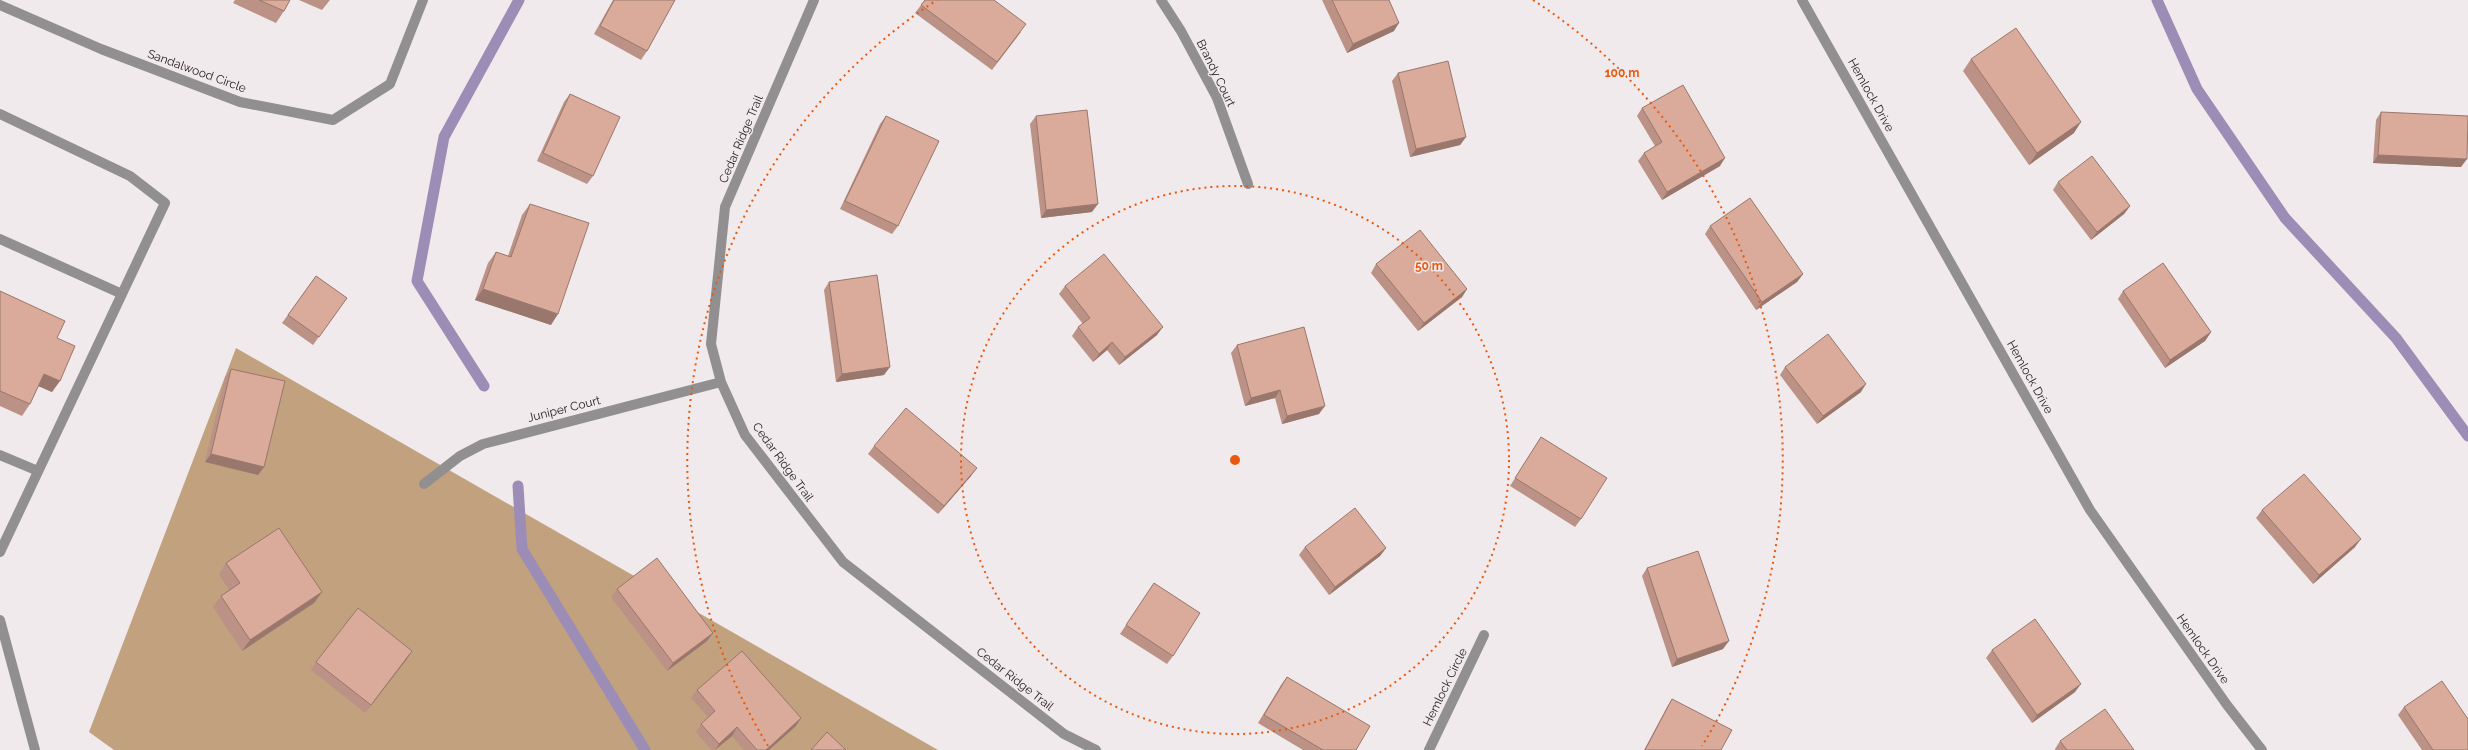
<svg xmlns="http://www.w3.org/2000/svg" width="2468" height="750" font-family="Raleway,sans-serif">
	<style>
		.forest { fill: #c1a17e }
		.lines { fill: none; stroke-linecap: round; stroke-linejoin: round }
		.stream { stroke: #9c8db6; stroke-width: 11 }
		.minor { stroke: #918f90; stroke-width: 10 }
		.wall { fill: #bb9285 }
		.shaded-wall { fill: #99776c }
		.building { fill: #daaa9b; stroke: #99776c }
		.ring { fill: none; stroke: #e8590c; stroke-width: 2; stroke-dasharray: 2 4 }
		.labels { text-anchor: middle; stroke-width: 3; stroke-linejoin: round; paint-order: stroke }
		.street-label { font-size: 12px; fill: #272525; stroke: #f1eaec }
		.centre { fill: #e8590c; stroke: #f1eaec; stroke-width: 2 }
		.ring-label { font-size: 12px; text-anchor: middle; font-weight: bold; fill: #e8590c; stroke: #f1eaec; stroke-width: 3; stroke-linejoin: round; paint-order: stroke }
	</style>
	<rect width="100%" height="100%" fill="#f1eaec"/>
	<path class="forest" d="M236 348 938 750H114L89 732Z"/>
	<g class="lines">
		<path class="stream" d="M2157 0 2197 89 2285 218 2396 338 2468 436
			M484 386 417 281 444 137 519 0
			M518 486 522 549 645 750"/>
		<path class="minor" d="M814 0 725 207 711 344 721 382 745 435 843 562 1064 734 1096 750
			M1161 0 1181 31 1217 98 1248 184
			M1802 0 2090 510 2227 705 2262 750
			M0 5 101 49 240 102 333 120 390 84 423 0
			M0 114 130 176 165 203 0 552
			M0 239 122 294
			M0 455 38 471
			M424 484 460 456 483 444 721 382
			M0 620 35 750
			M1429 750 1484 635"/>
	</g>
	<path class="wall" d="M235 0H290L284 11 276 23 233 3Z
		M299 0H330L322 10Z
		M613 0H675L647 51 641 60 594 34Z
		M925 0 1021 32 992 70 915 13Z
		M1322 0H1389L1394 31 1347 53Z
		M1971 59 2074 133 2029 165 1963 71Z
		M1398 73 1466 137 1460 145 1410 157 1392 81Z
		M570 94 593 176 587 184 537 161 564 102Z
		M1642 108 1720 166 1662 200 1638 161 1644 153 1655 146 1637 116Z
		M2381 112 2461 167 2373 163 2376 120Z
		M886 116 898 226 892 234 840 209 880 124Z
		M1036 116 1092 212 1041 218 1030 124Z
		M2058 182 2130 206 2124 214 2091 240 2053 190Z
		M530 204 551 325 475 300 488 263 496 252 508 256 522 215Z
		M1710 226 1803 274 1797 282 1756 310 1705 234Z
		M1376 264 1467 289 1462 297 1418 331 1371 273Z
		M316 276 347 298 313 345 282 323Z
		M829 282 884 375 836 382 824 290Z
		M1065 286 1157 335 1119 365 1107 350 1093 362 1072 336 1078 327 1083 324 1059 294Z
		M0 291 57 338 52 392 38 386 30 404 22 416 0 406Z
		M2123 291 2211 332 2205 341 2165 368 2118 299Z
		M1237 345 1319 414 1282 424 1275 398 1245 406 1231 353Z
		M1785 367 1861 392 1817 424 1780 375Z
		M231 369 264 467 258 475 205 462 225 377Z
		M1541 437 1581 519 1575 527 1510 486Z
		M874 446 971 476 938 514 868 454Z
		M2262 510 2355 547 2313 584 2256 518Z
		M1305 547 1386 548 1380 556 1329 595 1299 555Z
		M226 563 322 592 314 603 242 651 213 607 221 596 229 590 219 574Z
		M1647 568 1723 649 1672 667 1642 576Z
		M1154 583 1173 656 1167 664 1120 634Z
		M617 589 707 641 667 671 611 597Z
		M1992 650 2075 692 2032 723 1986 658Z
		M407 659 365 713 311 670 316 662Z
		M1287 677 1356 750H1303L1258 723 1281 685Z
		M697 690 796 726 769 750H744L732 736 715 750H712L696 732 701 724 708 717 691 698Z
		M1672 699 1721 750H1644L1667 707Z
		M2404 707 2468 750H2422L2398 715Z
		M2060 741 2134 750H2055V749Z"/>
	<path class="shaded-wall" d="M1399 23 1394 31 1347 53 1353 44Z
		M2081 122 2074 133 2029 165 2037 153Z
		M1466 137 1460 145 1410 157 1416 149Z
		M2378 155 2467 159 2461 167 2373 163Z
		M1725 158 1720 166 1662 200 1667 192Z
		M1098 204 1092 212 1041 218 1046 210Z
		M2130 206 2124 214 2091 240 2097 232Z
		M1803 274 1797 282 1756 310 1762 302Z
		M483 289 558 314 551 325 475 300Z
		M1467 289 1462 297 1418 331 1424 323Z
		M1163 327 1157 335 1119 365 1125 357Z
		M2211 332 2205 341 2165 368 2170 360Z
		M1112 342 1107 350 1093 362 1099 354Z
		M890 367 884 375 836 382 842 374Z
		M44 374 60 381 52 392 36 385Z
		M1866 384 1861 392 1817 424 1823 416Z
		M1280 390 1275 398 1245 406 1251 398Z
		M1325 406 1319 414 1282 424 1287 416Z
		M211 454 264 467 258 475 205 462Z
		M977 468 971 476 938 514 944 506Z
		M2361 539 2355 547 2313 584 2319 575Z
		M1386 548 1380 556 1329 595 1335 587Z
		M322 592 314 603 242 651 250 640Z
		M713 633 707 641 667 671 673 663Z
		M1729 641 1723 649 1672 667 1677 659Z
		M412 651 407 659 365 713 371 705Z
		M2081 684 2075 692 2032 723 2037 715Z
		M801 718 796 726 769 750H766Z
		M737 727 732 736 715 750 719 744Z"/>
	<path class="building" d="M259 0H290L284 11Z
		M614 0H675L647 51 600 26Z
		M925 0H994L1026 24 997 62 921 5Z
		M1332 0H1389L1399 23 1353 44Z
		M2016 28 2081 122 2037 153 1971 59Z
		M1448 61 1466 137 1416 149 1398 73Z
		M1683 85 1725 158 1667 192 1644 153 1662 142 1642 108Z
		M570 94 620 117 593 176 543 153Z
		M1087 110 1098 204 1046 210 1036 116Z
		M2381 112 2468 116 2467 159 2378 155Z
		M886 116 939 141 898 226 845 201Z
		M2092 156 2130 206 2097 232 2058 182Z
		M1750 198 1803 274 1762 302 1710 226Z
		M530 204 589 223 558 314 483 289 496 252 511 257Z
		M1420 230 1467 289 1424 323 1376 264Z
		M1104 254 1163 327 1125 357 1112 342 1099 354 1078 327 1090 318 1065 286Z
		M2163 263 2211 332 2170 360 2123 291Z
		M877 275 890 367 842 374 829 282Z
		M316 276 347 298 319 337 288 315Z
		M0 291 65 321 57 338 75 346 60 381 44 374 30 404 0 391Z
		M1304 327 1325 406 1287 416 1280 390 1251 398 1237 345Z
		M1828 334 1866 384 1823 416 1785 367Z
		M231 369 285 381 264 467 211 454Z
		M906 408 977 468 944 506 874 446Z
		M1541 437 1607 478 1581 519 1515 478Z
		M2304 474 2361 539 2319 575 2262 510Z
		M1355 508 1386 548 1335 587 1305 547Z
		M279 528 322 592 250 640 221 596 240 583 226 563Z
		M1698 551 1729 641 1677 659 1647 568Z
		M657 558 713 633 673 663 617 589Z
		M1154 583 1200 613 1173 656 1126 625Z
		M358 608 412 651 371 705 316 662Z
		M2035 619 2081 684 2037 715 1992 650Z
		M742 651 801 718 766 750H757L737 727 719 744 701 724 715 711 697 690Z
		M1287 677 1370 726 1356 750H1323L1264 715Z
		M2442 681 2468 719V750H2433L2404 707Z
		M1672 699 1732 730 1721 750H1645Z
		M2105 709 2134 750H2067L2060 741Z
		M827 732 846 750H811Z"/>
	<g class="ring">
		<circle cx="1235" cy="460" r="274"/>
		<path d="M768 746A548 548 0 0 1 937 0M1533 0A548 548 0 0 1 1702 746"/>
	</g>
	<g class="labels">
		<g class="street-label">
			<text transform="translate(197 71) rotate(20)" y="4">Sandalwood Circle</text>
			<text transform="translate(1216 73) rotate(64)" y="4">Brandy Court</text>
			<text transform="translate(1871 95) rotate(61)" y="4">Hemlock Drive</text>
			<text transform="translate(741 139) rotate(-67)" y="4">Cedar Ridge Trail</text>
			<text transform="translate(2030 377) rotate(61)" y="4">Hemlock Drive</text>
			<text transform="translate(564 409) rotate(-14)" y="4">Juniper Court</text>
			<text transform="translate(783 462) rotate(54)" y="4">Cedar Ridge Trail</text>
			<text transform="translate(2203 649) rotate(55)" y="4">Hemlock Drive</text>
			<text transform="translate(1015 679) rotate(38)" y="4">Cedar Ridge Trail</text>
			<text transform="translate(1445 687) rotate(-64)" y="4">Hemlock Circle</text>
		</g>
	</g>
	<circle cx="1235" cy="460" r="6" class="centre"/>
	<g class="ring-label">
		<text x="1622" y="77">100 m</text>
		<text x="1429" y="270">50 m</text>
	</g>
</svg>
